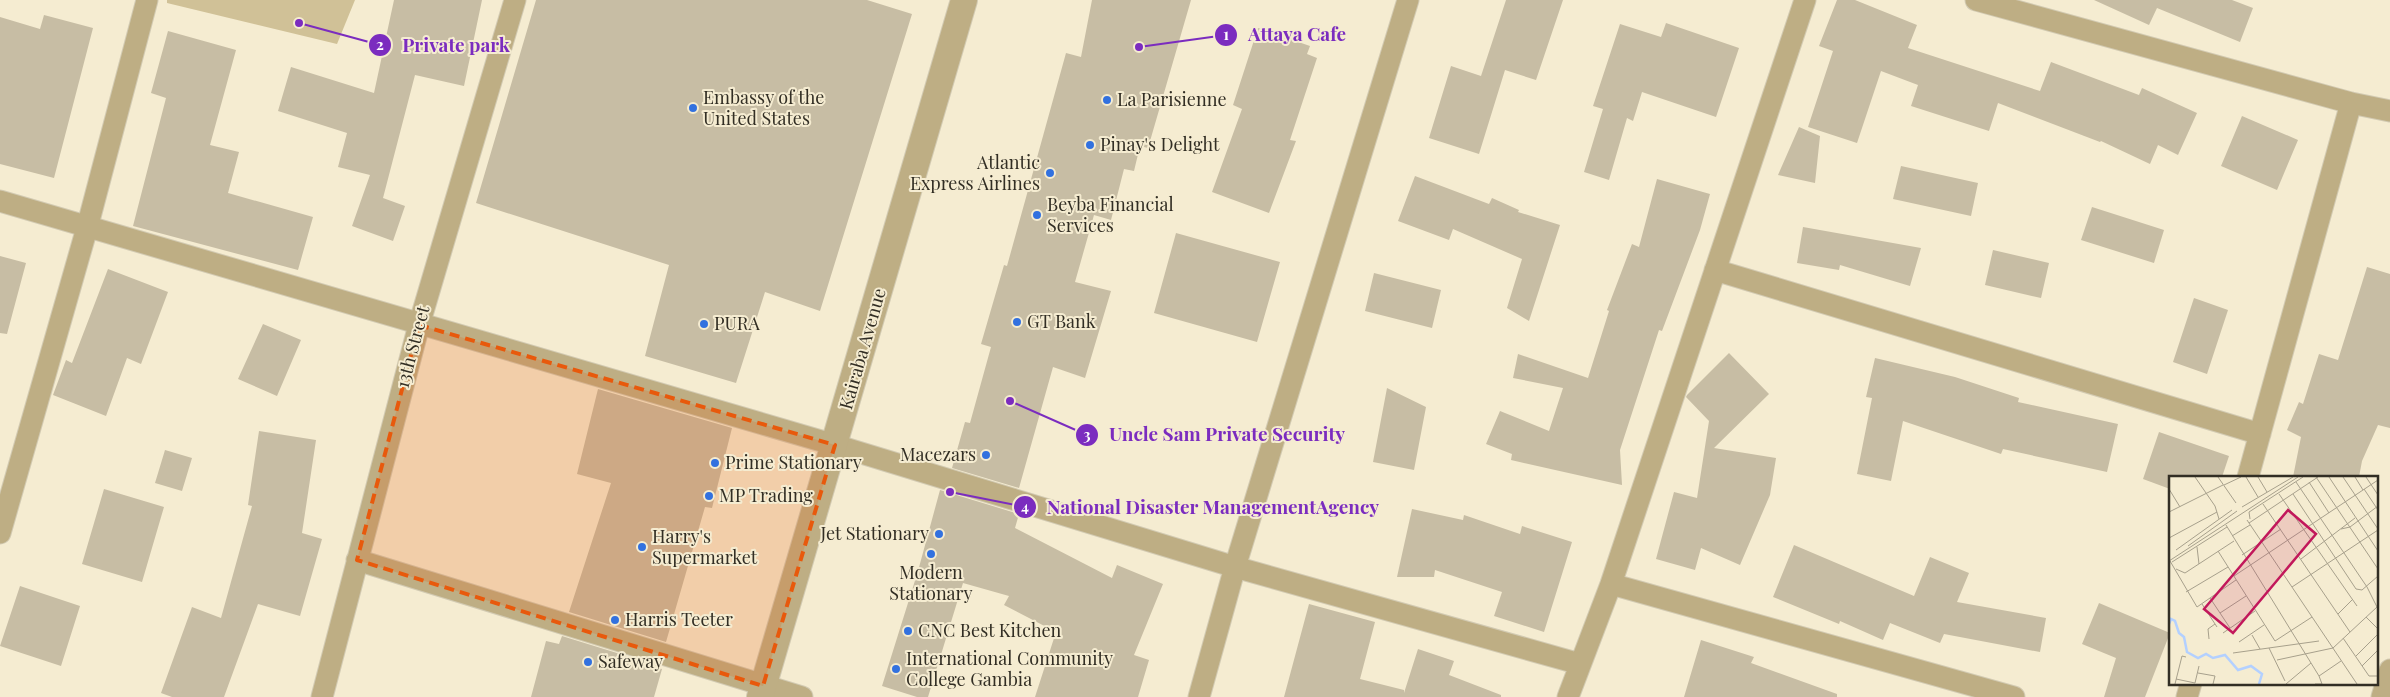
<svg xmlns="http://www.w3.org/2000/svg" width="2390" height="697" font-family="'Playfair Display',serif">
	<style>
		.green { fill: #d0c197 }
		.building { fill: #c7bda4 }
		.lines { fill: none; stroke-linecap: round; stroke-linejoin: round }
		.minor-casing { stroke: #d2cab2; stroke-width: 23 }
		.tertiary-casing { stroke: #d2cab2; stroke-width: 28 }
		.minor { stroke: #beae84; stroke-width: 21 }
		.tertiary { stroke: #beae84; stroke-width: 26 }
		.marked { fill: #e8590c; fill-opacity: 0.2; stroke: #e8590c; stroke-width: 4; stroke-dasharray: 10 6; stroke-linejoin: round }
		.poi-dot { fill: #3271df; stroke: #f5ecd1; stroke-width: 2 }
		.labels { text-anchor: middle; stroke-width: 4; stroke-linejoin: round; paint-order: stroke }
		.poi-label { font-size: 18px; fill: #322e24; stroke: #f5ecd1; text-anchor: start }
		.street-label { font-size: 18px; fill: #322e24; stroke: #f5ecd1 }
		.inset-river { fill: none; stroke: #b3d0ff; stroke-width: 2.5 }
		.inset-road { fill: none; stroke: #a7a08c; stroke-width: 1 }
		.view { fill: #c2185b; fill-opacity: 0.15; stroke: #c2185b; stroke-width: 2.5 }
		.inset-edge { fill: none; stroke: #322e24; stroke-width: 2.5 }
		.leader { fill: none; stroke: #7b2cbf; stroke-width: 2 }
		.callout-dot { fill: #7b2cbf; stroke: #f5ecd1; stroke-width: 2 }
		.mark-label { font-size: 15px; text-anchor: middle; font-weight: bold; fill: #fff }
		.callout-label { font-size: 19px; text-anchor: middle; font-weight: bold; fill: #7b2cbf; stroke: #f5ecd1; stroke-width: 4; stroke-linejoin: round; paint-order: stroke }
	</style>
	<rect width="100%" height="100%" fill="#f5ecd1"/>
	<path class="green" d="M167 0H355L337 44 167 3Z"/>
	<path class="building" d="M394 0H482L464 86 415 75 383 198 405 206 393 241 352 226 370 175 338 167 347 133 278 111 291 67 374 93Z
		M536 0H867L912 14 820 311 765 292 736 383 645 356 669 265 476 203Z
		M1092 0H1191L1148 148 1140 146 1134 171 1124 169 1111 220 1094 215 1075 282 1111 291 1085 378 1053 367 1019 488 952 468 965 422 970 423 991 347 981 344 1004 265 1007 266 1066 53 1081 57Z
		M1506 0H1563L1536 80 1505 70 1479 154 1429 138 1451 66 1481 76Z
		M1837 0H1855L1917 25 1908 48 2040 91 2051 62 2139 95 2142 88 2197 113 2178 155 2158 145 2150 164 2101 141 2100 142 1998 103 1989 131 1911 106 1918 85 1881 71 1857 143 1808 127 1833 51 1819 46Z
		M2094 0H2232L2253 8 2240 42 2157 8 2149 25Z
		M44 15 93 28 54 178 0 164V17L40 29Z
		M1666 23 1739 48 1716 117 1642 92 1633 121 1627 118 1609 180 1584 172 1603 109 1593 106 1620 24 1661 37Z
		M1258 28 1310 46 1307 54 1317 58 1290 140 1296 141 1269 213 1212 192 1242 109 1233 105Z
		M168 31 236 50 210 145 239 152 228 193 313 217 298 270 133 226 166 98 151 93Z
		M2242 116 2298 140 2277 190 2221 166Z
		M1799 127 1820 136 1815 183 1778 175Z
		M1901 166 1978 183 1971 216 1893 199Z
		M1415 176 1489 204 1492 198 1519 210 1518 212 1560 225 1529 321 1507 308 1522 259 1453 229 1449 240 1398 221Z
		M1657 179 1710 194 1700 230 1662 331 1659 330 1620 450 1622 485 1511 460 1512 454 1486 444 1500 411 1549 431 1563 388 1513 378 1518 354 1588 378 1609 311 1607 310 1632 244 1639 247Z
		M2092 207 2164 230 2154 263 2081 240Z
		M1803 227 1921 248 1910 286 1840 265 1839 270 1797 263Z
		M1176 233 1280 262 1257 342 1154 313Z
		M1993 250 2049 263 2041 298 1985 285Z
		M0 256 26 263 7 334 0 333Z
		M2367 267 2390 274V428L2378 425 2362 461 2359 477H2293L2301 437 2287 430 2299 402 2303 404 2319 354 2338 360Z
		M108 269 168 292 141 364 127 358 106 416 53 395 66 360 72 363Z
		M1374 273 1441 290 1432 328 1365 311Z
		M2194 298 2228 310 2207 374 2173 362Z
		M263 324 301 340 277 396 238 379Z
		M1729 353 1769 394 1714 448 1776 458 1770 495 1740 565 1701 548 1695 570 1656 559 1674 492 1697 498 1709 421 1686 397 1687 395Z
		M1875 358 1955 377 2019 398 2018 402 2118 424 2107 472 2003 449 2001 454 1903 421 1891 481 1857 474 1872 398 1866 397Z
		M1387 388 1426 407 1414 470 1373 462Z
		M598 389 732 428 712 508 705 507 666 642 569 612 611 483 577 474Z
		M259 431 316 440 302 533 322 539 300 616 258 604 224 697H172L161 693 192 607 221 618 252 506 248 505Z
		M2159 432 2229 456 2222 477H2170V489L2143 479Z
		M165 450 192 458 182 491 155 483Z
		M104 489 164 507 142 582 82 564Z
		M940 490 1019 514 1015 528 1112 578 1117 565 1163 584 1134 655 1149 660 1138 697H1035L1056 632 1004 605 1009 596 963 583 928 697H917L882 686 918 571Z
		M1412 509 1463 520 1464 515 1520 534 1522 526 1572 542 1544 632 1494 616 1502 592 1435 570 1434 577H1397Z
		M1794 545 1914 596 1930 557 1969 573 1957 602 2046 618 2040 652 1944 634 1940 643 1890 623 1883 640 1840 621 1839 624 1773 597Z
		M20 586 80 606 61 666 0 646Z
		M2099 603 2170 633 2145 697H2104L2116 658 2082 644Z
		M1309 604 1375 622 1360 679 1404 690V693L1418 649 1454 661 1449 675 1501 695V697H1284Z
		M562 636 659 666 658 668 662 669 654 697H531L546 641 559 644Z
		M1701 640 1754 657 1751 663 1837 694V697H1684Z"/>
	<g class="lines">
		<defs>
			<path id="minor" d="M1976 0 2351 103 2390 111
				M0 201 835 445 1235 567 1580 664
				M1715 270 2260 434
				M2248 477 2351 103
				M0 533 87 228 147 0
				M357 560 802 697
				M1611 584 2014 697
				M322 697 419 325 515 0
				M1199 697 1235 567 1408 0
				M1568 697 1611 584 1805 0
				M2187 697 2191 683
				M2382 697 2390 670"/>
			<path id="tertiary" d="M760 697 964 0"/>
		</defs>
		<use href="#minor" class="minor-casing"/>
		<use href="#tertiary" class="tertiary-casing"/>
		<use href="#minor" class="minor"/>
		<use href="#tertiary" class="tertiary"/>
	</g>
	<path class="marked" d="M419 325 835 445 763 686 357 560Z"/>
	<g class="poi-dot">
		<circle cx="1107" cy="100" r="5"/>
		<circle cx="693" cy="108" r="5"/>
		<circle cx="1090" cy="145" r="5"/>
		<circle cx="1050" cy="173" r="5"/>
		<circle cx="1037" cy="215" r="5"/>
		<circle cx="1017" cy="322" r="5"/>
		<circle cx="704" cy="324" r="5"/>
		<circle cx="986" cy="455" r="5"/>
		<circle cx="715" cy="463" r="5"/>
		<circle cx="709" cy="496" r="5"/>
		<circle cx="939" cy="534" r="5"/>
		<circle cx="642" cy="547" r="5"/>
		<circle cx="931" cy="554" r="5"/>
		<circle cx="615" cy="620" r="5"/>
		<circle cx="908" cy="631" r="5"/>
		<circle cx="588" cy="662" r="5"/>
		<circle cx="896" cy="669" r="5"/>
	</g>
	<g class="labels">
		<g class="poi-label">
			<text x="703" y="104">Embassy of the<tspan x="703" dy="21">United States</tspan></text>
			<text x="1117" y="106">La Parisienne</text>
			<text x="1100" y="151">Pinay's Delight</text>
			<text x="1040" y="169" text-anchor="end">Atlantic<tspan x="1040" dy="21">Express Airlines</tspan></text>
			<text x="1047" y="211">Beyba Financial<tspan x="1047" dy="21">Services</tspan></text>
			<text x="1027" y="328">GT Bank</text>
			<text x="714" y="330">PURA</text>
			<text x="976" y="461" text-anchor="end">Macezars</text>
			<text x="725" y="469">Prime Stationary</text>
			<text x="719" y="502">MP Trading</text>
			<text x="929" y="540" text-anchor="end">Jet Stationary</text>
			<text x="652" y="543">Harry's<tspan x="652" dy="21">Supermarket</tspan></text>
			<text x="931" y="579" text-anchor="middle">Modern<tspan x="931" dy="21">Stationary</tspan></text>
			<text x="625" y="626">Harris Teeter</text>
			<text x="918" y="637">CNC Best Kitchen</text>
			<text x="906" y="665">International Community<tspan x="906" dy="21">College Gambia</tspan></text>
			<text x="598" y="668">Safeway</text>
		</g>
		<g class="street-label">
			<text transform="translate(413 347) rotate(-75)" y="6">13th Street</text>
			<text transform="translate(863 349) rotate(-74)" y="6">Kairaba Avenue</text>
		</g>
	</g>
	<g transform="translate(2169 476)">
		<rect width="209" height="209" fill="#f5ecd1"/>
		<path class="inset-river" d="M0 148 2 143 6 145 10 157 15 161 18 176 29 182 37 178 44 182 56 179 69 194 82 190 93 198 90 208"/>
		<path class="inset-road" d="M26 1 46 30 50 43M49 1 67 27M77 1 89 21M89 1 98 16M147 1 209 93M160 1 209 75M174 1 209 53M186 1 194 14M197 1 209 19M127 6 198 111 208 131M140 6 160 37M55 9 72 1M0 13 11 31M195 13 209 34M110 18 188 130M124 18 187 113 193 114 209 100M94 28 181 156M73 31 124 1M0 36 54 9M81 43 80 36 134 1M78 44 188 208M80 47 149 1M57 49 150 200 153 208H146M172 53 181 51 209 30M63 60 81 49M0 62 48 36M19 70 68 35M28 71 30 88M7 74 63 34M49 75 106 165 143 141M73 79 112 53M132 83 186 42M0 85 129 1M1 85 28 131 67 104M3 86 58 51M7 93 16 97 65 65M65 100 209 4M123 111 209 54M17 116 59 91M41 122 61 152M33 128 48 151M51 137 77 120M169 138 184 123M197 141 209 153M54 157 86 135M83 159 91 173M174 162 200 200H209M40 163 39 153 46 148M70 166 95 149M100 172 116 205M64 177 150 165M187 180 209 158M108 184 164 172 208 131M193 190 209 174M29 197 46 200 44 208M150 200 172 185M7 203 26 207M26 207 30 190M6 208 13 180 17 181M117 208 142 187"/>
		<path class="view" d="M119 34 147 58 64 157 35 133Z"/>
		<rect width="209" height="209" class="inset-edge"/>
	</g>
	<path class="leader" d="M1139 47L1226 35M299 23L380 45M1010 401L1087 435M950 492L1025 507"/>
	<g class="callout-dot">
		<circle cx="1139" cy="47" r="5"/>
		<circle cx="299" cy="23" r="5"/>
		<circle cx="1010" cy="401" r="5"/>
		<circle cx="950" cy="492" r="5"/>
		<circle cx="1226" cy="35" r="12"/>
		<circle cx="380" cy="45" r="12"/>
		<circle cx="1087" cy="435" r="12"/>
		<circle cx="1025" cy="507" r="12"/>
	</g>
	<g class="mark-label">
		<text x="1226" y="40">1</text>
		<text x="380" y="50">2</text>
		<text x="1087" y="440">3</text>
		<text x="1025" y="512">4</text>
	</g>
	<g class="callout-label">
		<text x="1297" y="41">Attaya Cafe</text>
		<text x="456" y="52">Private park</text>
		<text x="1227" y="441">Uncle Sam Private Security</text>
		<text x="1213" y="514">National Disaster ManagementAgency</text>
	</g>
</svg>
